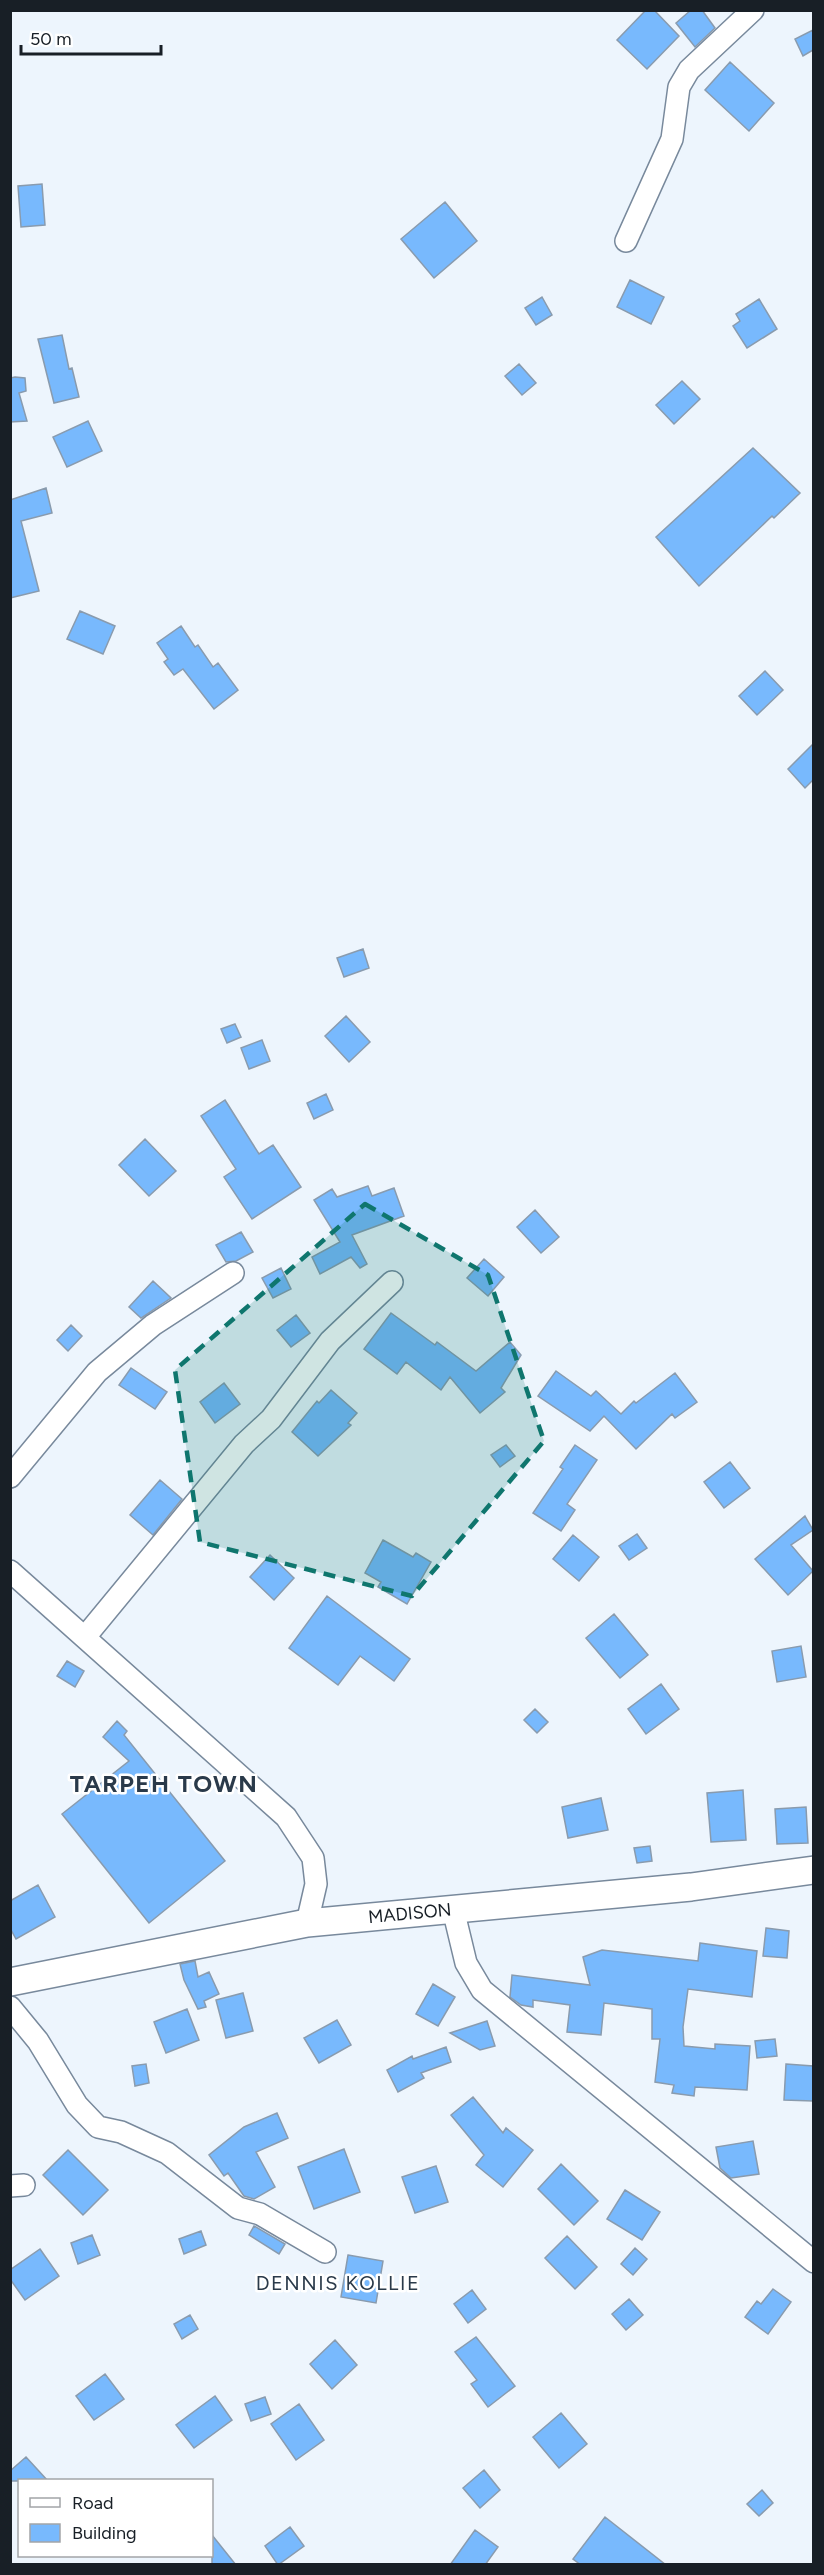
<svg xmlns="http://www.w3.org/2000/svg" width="824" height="2575" font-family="Figtree,sans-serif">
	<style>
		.building { fill: #78b9fd; stroke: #899bae; stroke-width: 1.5 }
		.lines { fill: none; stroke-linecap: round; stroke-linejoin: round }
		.minor-casing { stroke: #78899c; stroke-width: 24 }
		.tertiary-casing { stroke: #78899c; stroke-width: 30 }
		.minor { stroke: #fff; stroke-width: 21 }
		.tertiary { stroke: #fff; stroke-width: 27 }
		.marked { fill: #0f766e; fill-opacity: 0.2; stroke: #0f766e; stroke-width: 4.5; stroke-dasharray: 12 8; stroke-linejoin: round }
		.labels { text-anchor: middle; stroke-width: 5; stroke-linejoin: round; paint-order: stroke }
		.street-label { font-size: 18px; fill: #181f26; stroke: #fff }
		.neighbourhood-label { font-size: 20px; letter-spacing: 1.5px; fill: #2a3a4a; stroke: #fff }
		.district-label { font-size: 24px; font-weight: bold; letter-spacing: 1.5px; fill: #2a3a4a; stroke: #fff }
	</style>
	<rect width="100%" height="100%" fill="#edf5fd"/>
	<path class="building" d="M646 10H654L679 36 647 69 617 40Z
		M691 10H702L715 28 695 47 676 23Z
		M813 30V50L803 56 795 39Z
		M730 62 774 103 749 131 705 90Z
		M42 184 45 225 21 227 18 186Z
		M445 202 477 241 434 278 401 239Z
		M630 280 664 297 651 324 617 307Z
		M542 297 552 315 536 325 525 308Z
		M759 299 777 329 747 348 733 326 740 321 736 314Z
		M62 335 69 369 72 368 79 397 54 403 38 339Z
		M519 364 536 383 522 395 505 376Z
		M15 377 25 378 26 391 19 393 27 421 10 422V378Z
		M682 381 700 399 674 424 656 405Z
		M88 421 102 451 67 467 53 437Z
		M753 448 800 493 774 518 772 516 699 586 656 537Z
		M46 488 52 513 21 521 39 591 10 598V500Z
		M80 611 115 626 103 654 67 639Z
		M181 626 195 647 198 645 213 667 218 663 238 690 214 709 183 669 174 675 164 662 168 659 157 643Z
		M765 671 783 690 757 715 739 696Z
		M813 744V780L805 788 788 769Z
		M363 949 369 968 344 977 337 958Z
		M346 1016 370 1042 349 1062 325 1036Z
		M235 1024 241 1037 227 1043 221 1029Z
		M262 1040 270 1061 249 1069 241 1048Z
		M326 1094 333 1110 314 1119 307 1103Z
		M225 1100 259 1154 273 1145 301 1187 252 1219 224 1177 236 1169 201 1116Z
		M145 1139 176 1171 149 1196 119 1165Z
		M368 1186 372 1196 394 1188 404 1216 352 1235 367 1264 360 1268 351 1257 320 1274 312 1257 340 1242 314 1200 332 1189 337 1197Z
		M535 1210 559 1237 541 1253 517 1227Z
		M241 1232 253 1252 236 1261 226 1262 216 1245Z
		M484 1259 504 1277 488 1296 467 1278Z
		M281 1268 291 1289 273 1298 262 1278Z
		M153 1281 171 1298 141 1318 129 1307Z
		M391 1313 435 1345 437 1342 476 1371 510 1342 521 1355 501 1388 505 1392 480 1413 450 1377 441 1390 406 1362 397 1374 364 1349Z
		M296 1315 310 1333 291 1347 277 1330Z
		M71 1325 82 1336 68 1351 57 1340Z
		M131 1368 167 1392 155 1409 119 1385Z
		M556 1371 591 1396 596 1391 621 1414 634 1401 636 1403 675 1373 697 1402 675 1418 672 1414 636 1449 604 1416 590 1431 538 1396Z
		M224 1383 240 1404 215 1423 200 1402Z
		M331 1390 357 1413 348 1423 351 1425 318 1456 292 1432 317 1401 319 1403Z
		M506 1445 515 1456 500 1467 491 1455Z
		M575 1445 597 1460 567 1504 575 1510 561 1531 533 1513 563 1469 560 1467Z
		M730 1462 750 1488 724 1508 704 1482Z
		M160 1480 182 1499 153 1535 130 1515Z
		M805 1516 813 1530 791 1545 813 1571 788 1595 755 1559Z
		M637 1534 647 1548 629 1560 619 1546Z
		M573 1535 599 1557 579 1581 553 1559Z
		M383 1540 413 1557 416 1553 431 1562 407 1604 378 1587 381 1582 365 1573Z
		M270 1555 294 1578 274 1600 250 1577Z
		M327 1596 410 1659 394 1681 360 1656 338 1685 289 1648Z
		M614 1614 648 1655 620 1678 586 1638Z
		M801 1646 806 1677 777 1682 772 1651Z
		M67 1661 84 1671 75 1687 57 1676Z
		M661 1684 679 1709 646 1734 628 1709Z
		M535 1709 548 1722 537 1733 524 1720Z
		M117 1721 127 1731 124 1735 225 1861 149 1923 62 1814 129 1761 103 1737Z
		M743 1790 746 1840 711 1842 707 1793Z
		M601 1798 608 1830 568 1838 562 1807Z
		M806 1807 808 1843 777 1844 775 1809Z
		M650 1846 652 1861 637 1863 634 1848Z
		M38 1885 55 1917 16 1939 10 1928V1901Z
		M766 1928 789 1931 787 1958 763 1956Z
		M700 1943 757 1951 752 1997 688 1989 683 2027 684 2046 715 2049V2044L750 2046 747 2090 695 2087 694 2096 672 2093 674 2085 655 2082 660 2039H652V2009L604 2003 601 2035 567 2032 570 2005 533 2000V2007L521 2005 510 1997 512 1975 590 1985 583 1957 602 1950 698 1961Z
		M195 1961 198 1977 209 1972 219 1994 204 2001 206 2007 198 2009 184 1980 180 1964Z
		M433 1984 455 1997 438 2026 416 2014Z
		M243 1993 253 2031 226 2038 216 2000Z
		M187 2009 199 2040 166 2053 154 2022Z
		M337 2020 351 2045 319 2063 304 2038Z
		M487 2021 495 2046 480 2050 450 2033Z
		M775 2039 777 2056 757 2058 755 2041Z
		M446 2047 451 2062 421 2073 424 2078 398 2092 387 2070 412 2056 413 2059Z
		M146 2064 149 2083 135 2086 132 2066Z
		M786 2064 813 2066V2101L784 2100Z
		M473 2097 503 2133 506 2128 533 2150 503 2187 476 2165 484 2155 451 2115Z
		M277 2113 288 2138 256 2152 275 2187 254 2199 244 2196 228 2173 224 2176 209 2155 244 2127Z
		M753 2141 759 2174 731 2178 720 2168 716 2147Z
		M344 2149 360 2192 314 2209 298 2167Z
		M68 2150 108 2190 83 2215 43 2175Z
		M561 2164 598 2201 574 2225 538 2189Z
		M436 2166 448 2202 415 2213 402 2177Z
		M625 2190 660 2212 642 2240 607 2219Z
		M254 2226 285 2244 279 2254 249 2235Z
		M201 2231 206 2245 184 2254 179 2239Z
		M92 2235 100 2255 78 2264 71 2243Z
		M567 2236 597 2267 575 2289 545 2258Z
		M635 2248 647 2259 633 2275 621 2264Z
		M40 2249 59 2276 25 2300 10 2279V2270Z
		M348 2255 383 2261 376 2303 341 2297Z
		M773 2289 791 2302 768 2334 745 2317 757 2301 761 2304Z
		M472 2290 486 2309 468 2323 454 2304Z
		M629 2299 643 2315 626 2330 612 2314Z
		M190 2315 198 2329 182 2339 174 2324Z
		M476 2337 515 2386 488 2407 471 2384 477 2380 455 2352Z
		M335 2340 357 2365 332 2389 310 2364Z
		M105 2374 124 2399 94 2420 76 2396Z
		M215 2396 232 2420 194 2448 176 2425Z
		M265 2397 271 2414 251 2421 245 2404Z
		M299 2404 324 2440 296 2460 271 2424Z
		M561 2413 587 2444 559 2468 533 2437Z
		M26 2457 48 2481H10V2471Z
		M484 2470 500 2490 480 2508 463 2488Z
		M762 2490 773 2503 759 2516 747 2504Z
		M605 2517 666 2565H581L573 2559Z
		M290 2527 304 2546 278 2565 265 2546Z
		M475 2530 498 2547 485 2565H450Z
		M212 2535 236 2565H212Z"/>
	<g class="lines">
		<defs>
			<path id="minor" d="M626 241 672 139 679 87 689 70 753 10
				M10 1477 97 1372 153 1325 233 1273
				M10 1571 286 1817 313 1858 316 1884 307 1923
				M85 1637 244 1444 271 1419 330 1341 392 1282
				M453 1909 466 1963 482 1990 814 2262
				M10 2007 38 2041 77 2105 98 2127 121 2132 167 2153 238 2208 260 2214 325 2252
				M10 2186 24 2185"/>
			<g id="tertiary">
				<path id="s1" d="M10 1982 307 1923 691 1887 814 1870"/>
			</g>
		</defs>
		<use href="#minor" class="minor-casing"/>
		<use href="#tertiary" class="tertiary-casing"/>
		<use href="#minor" class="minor"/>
		<use href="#tertiary" class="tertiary"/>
	</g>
	<path class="marked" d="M365 1204 488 1275 544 1441 412 1596 200 1542 175 1370Z"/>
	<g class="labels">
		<g class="street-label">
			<text dy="6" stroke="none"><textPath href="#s1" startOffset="406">MADISON</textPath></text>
		</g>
		<g class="neighbourhood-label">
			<text x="338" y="2290">DENNIS KOLLIE</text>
		</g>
		<g class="district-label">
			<text x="164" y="1792">TARPEH TOWN</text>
		</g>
	</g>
	<rect width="824" height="2575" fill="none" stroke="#181f26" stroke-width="24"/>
	<rect x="18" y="2479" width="195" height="78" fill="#ffffff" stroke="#a3a5a8" stroke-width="1.5"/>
	<rect x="30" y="2498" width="30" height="9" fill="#ffffff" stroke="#a3a5a8" stroke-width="1.5"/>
	<text x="72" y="2509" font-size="18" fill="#181f26">Road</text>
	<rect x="30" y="2524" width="30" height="18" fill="#78b9fd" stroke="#a3a5a8" stroke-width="1.5"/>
	<text x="72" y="2539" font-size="18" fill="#181f26">Building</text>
	<path d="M21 45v9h140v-9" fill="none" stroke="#181f26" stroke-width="3"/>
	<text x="30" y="45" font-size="18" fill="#181f26" stroke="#ffffff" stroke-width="4.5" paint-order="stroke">50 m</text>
</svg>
